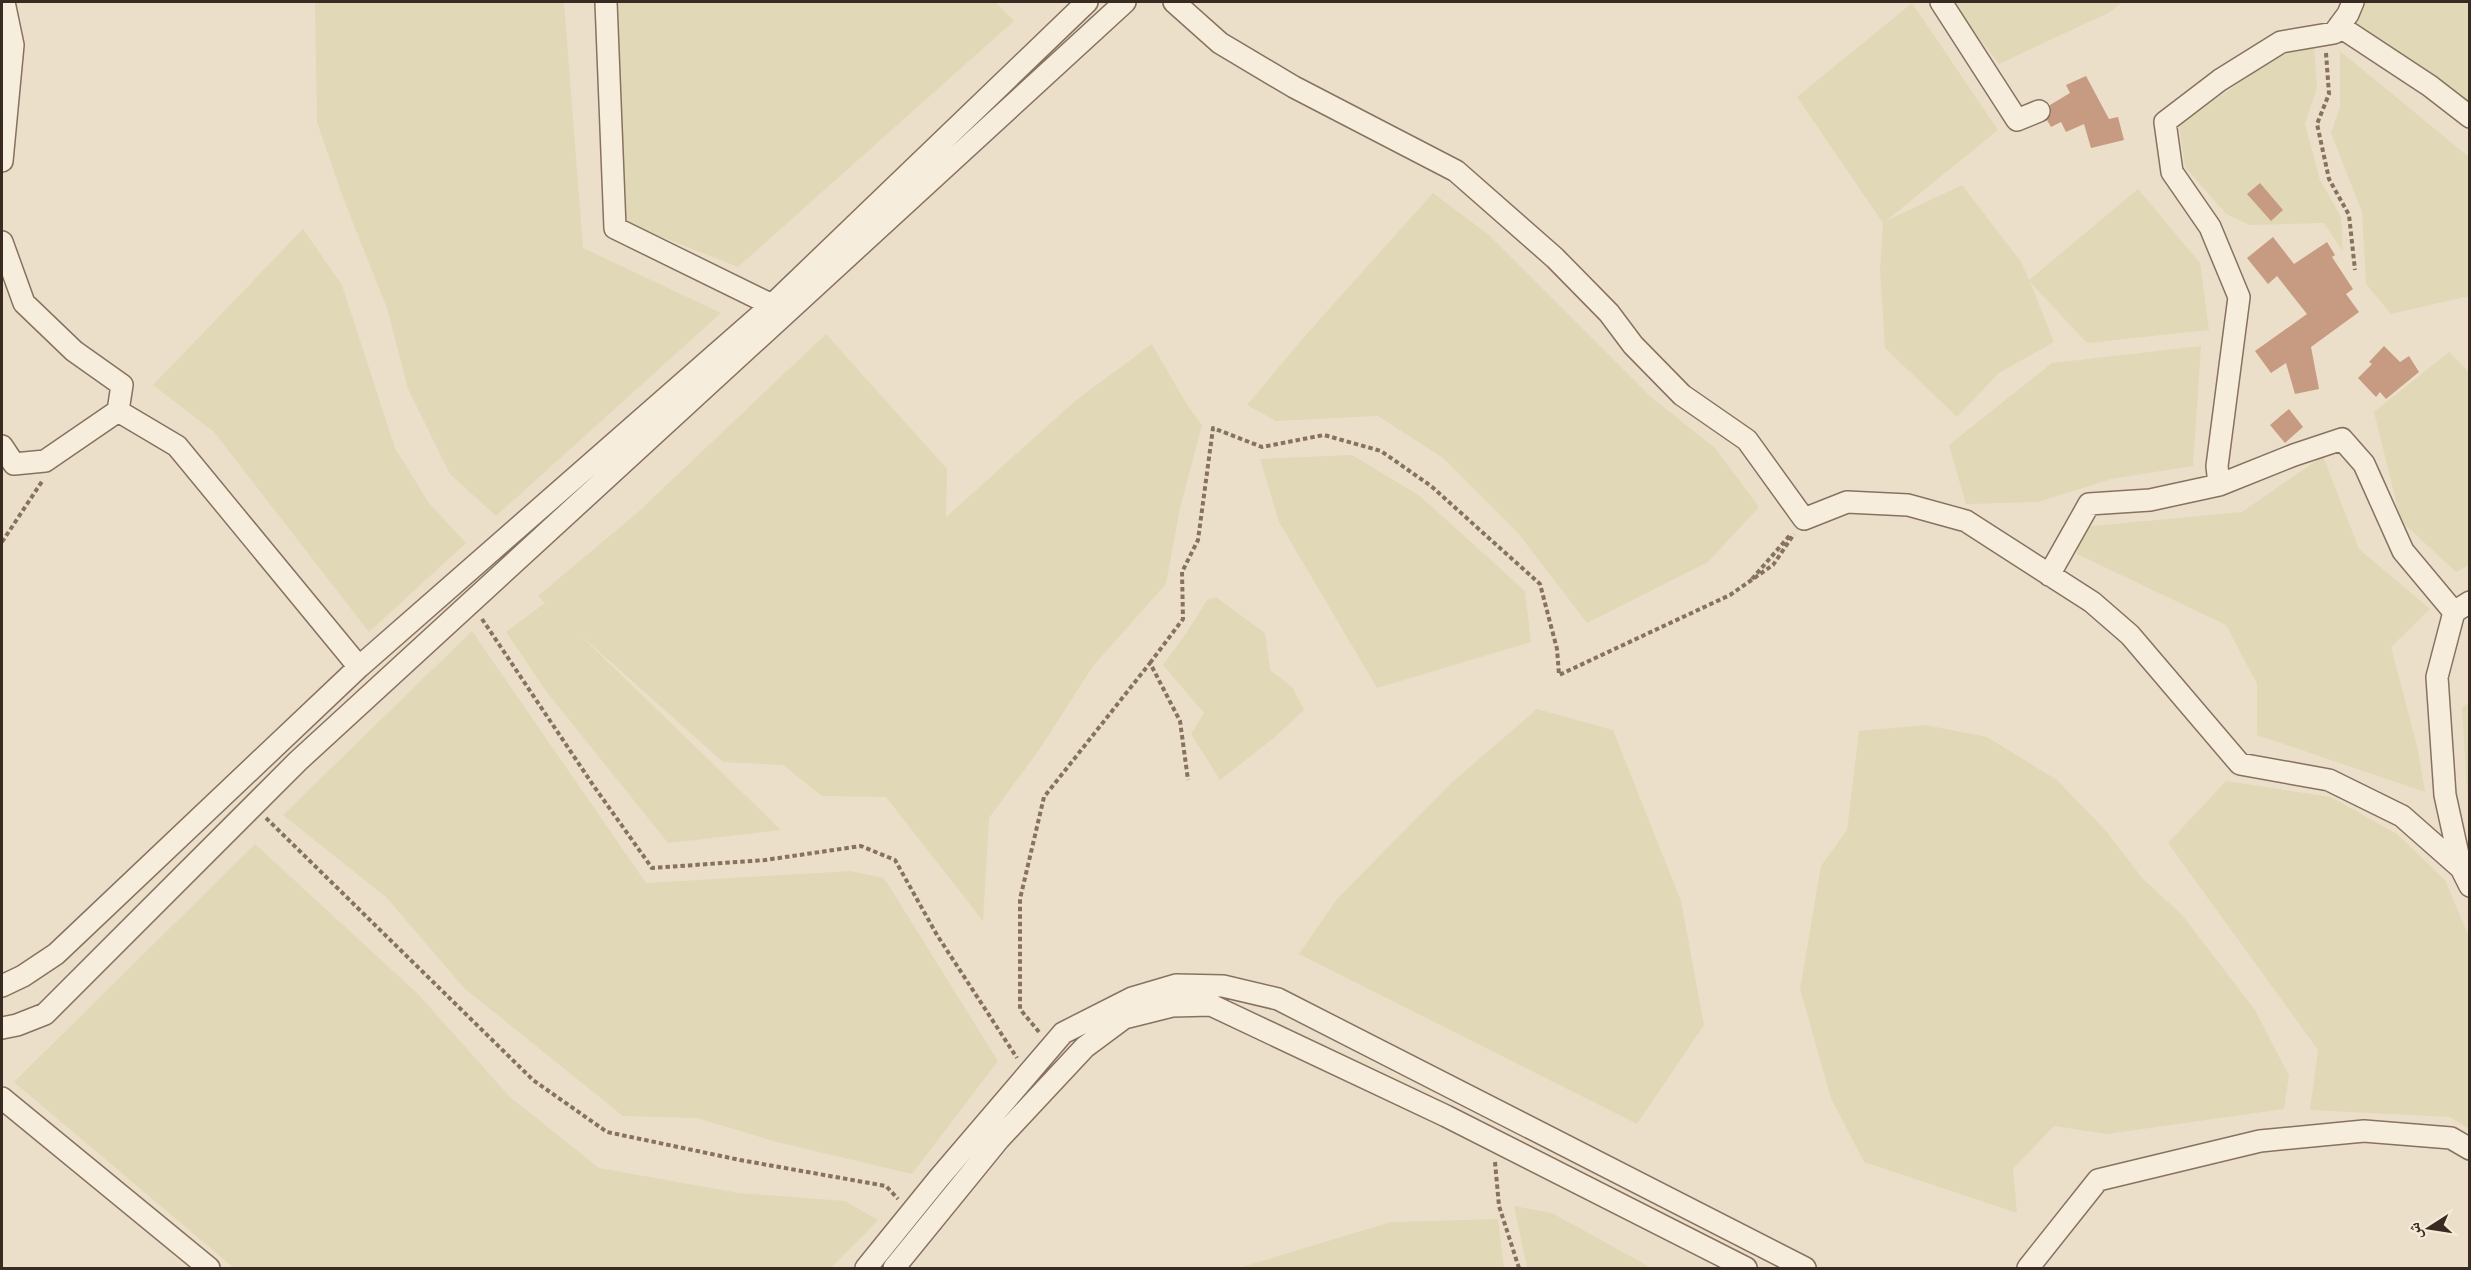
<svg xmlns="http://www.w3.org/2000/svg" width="2471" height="1270" font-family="Spectral,'Noto Naskh Arabic',serif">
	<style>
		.farmland { fill: #e1d8b7 }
		.building { fill: #c79a82 }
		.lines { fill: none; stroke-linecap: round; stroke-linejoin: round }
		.minor-casing { stroke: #87725f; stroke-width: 24 }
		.path { stroke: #87725f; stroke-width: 4; stroke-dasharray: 4.5 3; stroke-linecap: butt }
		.minor { stroke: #f7eddc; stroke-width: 21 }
	</style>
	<rect width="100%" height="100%" fill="#ecdfc9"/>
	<path class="farmland" d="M315 2H564L583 248 721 313 496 516 450 474 408 389 387 308 342 195 317 122Z
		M609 2H995L1014 21 738 267 619 220Z
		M1951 2H2123L2108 13 1999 64Z
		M2363 2H2469V109L2353 26Z
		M1912 3 1998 130 1886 221 1962 185 2021 262 2029 280 2138 189 2200 263 2209 330 2087 343 2030 282 2054 342 1999 373 1957 417 1885 348 1880 270 1883 223 1797 97Z
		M2314 45 2317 88 2305 124 2320 180 2341 217 2343 252 2324 223 2250 225 2226 214 2185 167 2179 126 2282 52Z
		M2340 51 2469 157V296L2391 314 2366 284 2362 212 2331 133 2340 107Z
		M1433 193 1489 235 1652 398 1715 448 1759 507 1708 562 1587 623 1518 533 1443 458 1378 416 1276 421 1247 405 1304 337Z
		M303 229 342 285 395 448 429 503 466 543 369 632 214 432 153 385Z
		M826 334 947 469 946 517 1075 401 1152 344 1187 405 1202 425 1180 508 1166 584 1093 666 1039 750 989 818 983 921 886 797 822 796 783 765 723 762 576 631 781 830 668 843 546 691 506 632 545 603 538 596 638 512Z
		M2201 346 2193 466 2111 479 2038 502 1966 504 1949 445 2052 363Z
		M2449 352 2469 372V565L2456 572 2401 521 2374 412Z
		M1352 455 1420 496 1525 591 1531 642 1377 688 1279 522 1260 459Z
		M2323 456 2359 549 2430 609 2391 647 2418 750 2425 792 2257 735V684L2226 625 2077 554 2082 527 2242 512Z
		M1216 597 1265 633 1270 670 1293 688 1304 710 1274 738 1220 780 1191 734 1204 713 1163 665 1187 632 1207 600Z
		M472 631 646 883 851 871 884 878 998 1061 912 1174 773 1141 697 1118 623 1116 464 988 387 898 283 815Z
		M2469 702V821L2462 708Z
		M1537 709 1613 730 1681 901 1704 1025 1637 1124 1299 954 1337 899 1450 784Z
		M1925 725 1987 737 2057 780 2106 831 2143 879 2182 915 2255 1010 2289 1076 2284 1109 2107 1134 2054 1126 2013 1169 2017 1213 1864 1162 1831 1098 1800 989 1821 866 1847 830 1859 731Z
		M2226 781 2331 797 2397 834 2445 880 2469 937V1129L2450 1117 2310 1110 2318 1050 2168 843Z
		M255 844 417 993 510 1097 599 1168 739 1193 845 1201 878 1220 831 1268H234L14 1082Z
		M1514 1206 1552 1213 1652 1268H1527Z
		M1498 1219 1504 1268H1239L1391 1222Z"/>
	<path class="building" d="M2086 76 2109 119 2118 117 2124 140 2091 148 2084 124 2066 132 2061 122 2051 127 2047 120 2051 113 2050 105 2070 93 2066 85Z
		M2260 183 2283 210 2271 221 2247 194Z
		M2273 237 2294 264 2327 242 2335 255 2332 257 2353 289 2346 294 2359 312 2311 347 2319 389 2295 394 2286 363 2271 373 2255 351 2307 314 2277 276 2268 284 2247 258Z
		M2384 346 2400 362 2409 356 2419 372 2386 399 2380 392 2376 397 2358 378 2372 364 2369 362Z
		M2289 409 2303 427 2285 443 2270 425Z"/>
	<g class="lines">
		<defs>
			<path id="minor" d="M606 2 615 228 772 305
				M1174 2 1220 43 1294 87 1456 171 1555 258 1609 313 1633 345 1682 395 1747 440 1804 519 1847 502 1908 505 1966 521 2092 602 2130 635 2240 764 2329 780 2402 816 2461 868 2470 886
				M1941 2 2017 120 2039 111
				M2339 26 2430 86 2470 117
				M2 161 13 45 4 2
				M2 242 24 303 74 351 122 385 118 411
				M2 446 14 464 45 461 118 411 177 446 359 667
				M2219 485 2217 466 2239 297 2210 227 2172 172 2165 122 2220 80 2281 42 2334 33 2348 14 2353 2
				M2049 575 2089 504 2150 500 2219 485 2294 455 2342 439 2364 464 2403 551 2454 612
				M2461 868 2445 795 2437 677 2454 612 2470 602
				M2 986 23 976 56 954 359 667 772 305 1087 2
				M2 1028 17 1025 45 1014 298 761 1125 2
				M2 1098 209 1268
				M866 1268 939 1178 1063 1033 1132 998 1176 985 1223 986 1278 999 1805 1268
				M894 1268 999 1139 1085 1047 1124 1018 1172 1006 1211 1005 1446 1116 1746 1268
				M2028 1268 2098 1180 2260 1141 2364 1131 2451 1138 2470 1149"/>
		</defs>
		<use href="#minor" class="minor-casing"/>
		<path class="path" d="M2326 53 2329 94 2317 124 2329 179 2349 215 2355 270
			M2 542 43 480
			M1752 579 1791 534
			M482 619 593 785 652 868 765 860 861 846 895 860 937 935 1017 1058
			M1150 663 1183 619 1182 572 1198 540 1213 428 1262 447 1324 435 1381 451 1431 486 1540 584 1557 649 1559 675 1730 595 1773 565 1794 534
			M266 818 533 1080 607 1132 740 1160 886 1186 898 1199
			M1039 1032 1020 1009V899L1044 797 1150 663 1180 721 1188 780
			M1495 1162 1499 1206 1519 1268"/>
		<use href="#minor" class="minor"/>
	</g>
	<rect width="2471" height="1270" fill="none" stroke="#392b21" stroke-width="6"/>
	<g transform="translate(2429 1228) rotate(258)" stroke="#f4ead8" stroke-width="4.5" paint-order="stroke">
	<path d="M0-4.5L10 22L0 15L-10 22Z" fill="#392b21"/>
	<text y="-9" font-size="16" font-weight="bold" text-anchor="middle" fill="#392b21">ش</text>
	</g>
</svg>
